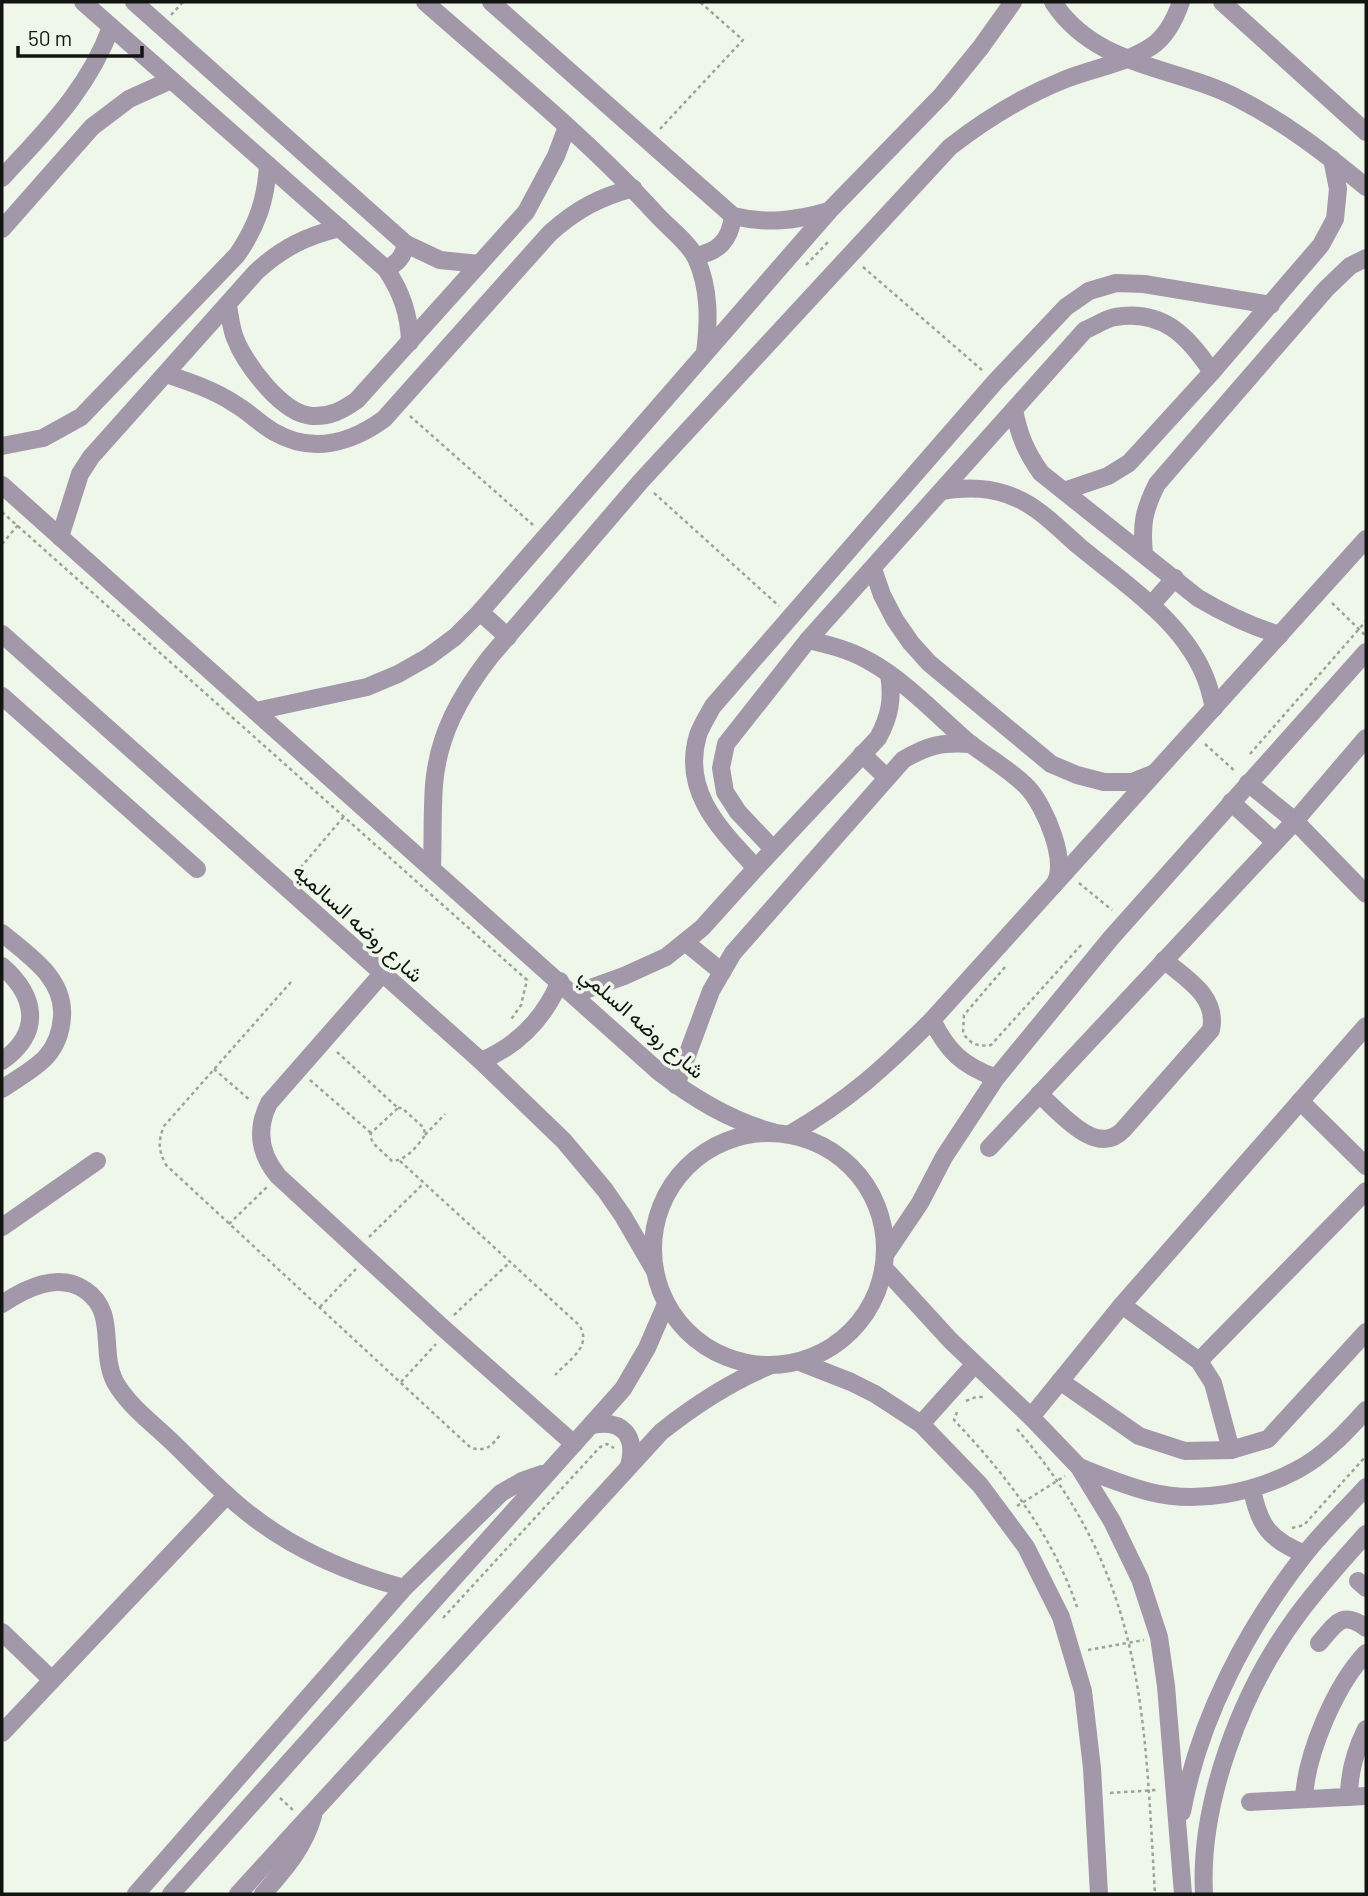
<svg xmlns="http://www.w3.org/2000/svg" width="1368" height="1896" viewBox="0 0 1368 1896" font-family="Barlow,Vazirmatn,sans-serif">
  <style>
    .lines { fill: none; stroke-linecap: round; stroke-linejoin: round }
    .path { stroke: #9ca399; stroke-width: 2.5; stroke-dasharray: 3.5 3.5; stroke-linecap: butt }
    .minor { stroke: #a397aa; stroke-width: 18 }
    .labels { text-anchor: middle; dominant-baseline: central; stroke-width: 7; stroke-linejoin: round; paint-order: stroke }
    .street-label { font-size: 21px; fill: #111410; stroke: #eef7ea }
  </style>
  <rect width="100%" height="100%" fill="#eef7ea"/>
  <g class="lines">
    <g class="path">
      <path d="M171,15l12,-13"/>
      <path d="M660,129l83,-89 -43,-38"/>
      <path d="M806,265l22,-23"/>
      <path d="M863,267l119,103"/>
      <path d="M410,416l123,109"/>
      <path d="M654,493l125,113"/>
      <path d="M2,512l525,468 -6,25 -11,16"/>
      <path d="M2,544l16,-19"/>
      <path d="M1332,603l33,32"/>
      <path d="M1205,744l31,28"/>
      <path d="M1250,754l116,-133"/>
      <path d="M296,873l50,-59"/>
      <path d="M1079,883l33,27"/>
      <path d="M1005,967l-41,48 -1,18c7,11 15,14 28,12l92,-102"/>
      <path d="M291,982l-127,144c-6,15 -6,24 2,39l305,283c16,4 20,-2 30,-14"/>
      <path d="M337,1052l61,56"/>
      <path d="M214,1069l37,32"/>
      <path d="M310,1080l61,53"/>
      <path d="M398,1108h4l22,20 1,7c-7,11 -20,26 -33,26l-19,-18 -3,-7 1,-3z"/>
      <path d="M425,1135l20,-21"/>
      <path d="M400,1161l179,164c14,21 -10,35 -24,50"/>
      <path d="M229,1224l38,-37"/>
      <path d="M369,1237l55,-54"/>
      <path d="M320,1307l36,-38"/>
      <path d="M454,1315l56,-53"/>
      <path d="M401,1382l35,-38"/>
      <path d="M966,1401l10,-4h10"/>
      <path d="M957,1412l-3,8c52,55 98,114 123,187"/>
      <path d="M1017,1429c128,149 127,281 138,465"/>
      <path d="M1017,1506l48,-30"/>
      <path d="M1292,1528l12,-3 62,-69"/>
      <path d="M443,1618l157,-171 7,-3 7,4"/>
      <path d="M1088,1650l56,-10"/>
      <path d="M1110,1793l46,-3"/>
      <path d="M280,1798l13,12"/>
    </g>
    <g class="minor">
      <path d="M83,2l303,267c16,24 23,45 24,73"/>
      <path d="M134,2l272,242 34,16 39,4"/>
      <path d="M425,2c78,69 161,135 232,213 12,13 32,28 39,43 14,31 13,63 9,95"/>
      <path d="M491,2l242,214c34,8 62,5 96,-5"/>
      <path d="M1053,2c43,66 123,64 186,97 47,24 87,55 127,88"/>
      <path d="M1222,2l144,130"/>
      <path d="M2,178c44,-48 86,-88 109,-151"/>
      <path d="M2,229l90,-102 37,-28 42,-19"/>
      <path d="M695,256c24,-4 35,-16 38,-40"/>
      <path d="M386,269c12,-6 17,-12 20,-25"/>
      <path d="M228,306c2,10 3,22 7,32 10,26 47,76 77,78 18,1 31,-6 45,-16l169,-188 30,-56 11,-29"/>
      <path d="M166,374c24,8 48,16 69,30 14,8 25,20 39,28 38,22 77,11 110,-13l166,-186c27,-24 48,-35 83,-45"/>
      <path d="M1014,410c5,25 12,42 27,63l157,125c27,16 52,28 82,37"/>
      <path d="M2,446l41,-8 38,-21 156,-162c20,-29 29,-55 31,-90"/>
      <path d="M2,485l656,586c35,27 72,50 115,61"/>
      <path d="M942,491c26,-4 50,-4 74,7 24,10 44,32 64,49 46,38 106,76 127,135 3,8 5,18 7,26"/>
      <path d="M1064,491l44,-15 21,-13 83,-91 109,-127 14,-26 3,-30 -6,-30"/>
      <path d="M60,537l20,-63 11,-17 165,-185c26,-24 50,-36 84,-44"/>
      <path d="M1144,553c-3,-29 0,-43 13,-69l169,-195 24,-23 16,-8"/>
      <path d="M873,569l9,26 13,25 16,23 18,20 122,101 26,11 27,7h28l20,-8"/>
      <path d="M1151,605l24,-27"/>
      <path d="M480,612l28,25"/>
      <path d="M2,634l479,427 83,80 41,49 18,26 32,55"/>
      <path d="M808,640c22,5 42,10 61,21 35,19 68,54 99,81 19,15 43,28 60,46 16,17 43,77 25,98"/>
      <path d="M2,696l195,173"/>
      <path d="M256,711l111,-24 31,-13 30,-17 27,-20 25,-25 349,-401 113,-116 39,-48 32,-45"/>
      <path d="M862,754l24,23"/>
      <path d="M1248,783l47,38 71,73"/>
      <path d="M1231,802l44,40"/>
      <path d="M773,849l-35,-37 -13,-20 -4,-24 5,-24 82,-104 277,-310c10,-4 20,-11 30,-13 48,-8 73,19 97,55"/>
      <path d="M432,868c1,-28 0,-56 2,-83 4,-50 26,-89 56,-128l151,-176 309,-334c36,-28 73,-51 116,-68 28,-11 61,-16 86,-33 15,-10 23,-27 29,-44"/>
      <path d="M756,868c-35,-38 -75,-76 -58,-133 3,-9 10,-20 15,-29l282,-324 71,-75 23,-16 27,-8 28,1 127,21"/>
      <path d="M2,933c27,23 63,45 60,84 -1,15 -6,29 -16,40 -12,13 -30,22 -44,32"/>
      <path d="M685,942l37,30"/>
      <path d="M2,966c34,30 41,66 0,95"/>
      <path d="M382,974l-113,129c-13,26 -10,50 9,73l164,151 132,117"/>
      <path d="M574,994l50,-18 42,-19 36,-29 54,-60 122,-130c12,-22 15,-39 11,-64"/>
      <path d="M932,1020c16,32 30,45 64,58"/>
      <path d="M481,1061c38,-16 63,-42 79,-80"/>
      <path d="M676,1085l35,-94 22,-38 170,-193c25,-15 39,-18 68,-16"/>
      <path d="M1039,1094c21,18 57,64 84,36l88,-100c7,-34 -25,-51 -47,-70"/>
      <path d="M1300,1101l66,65"/>
      <circle cx="769" cy="1249" r="116"/>
      <path d="M790,1134c58,-33 95,-67 142,-114l434,-481"/>
      <path d="M989,1148l306,-327 71,-83"/>
      <path d="M2,1227l95,-66"/>
      <path d="M885,1255l35,-52 24,-46 52,-79 115,-140 255,-286"/>
      <path d="M884,1268l67,73 80,76 48,50 33,54 28,58 19,58 7,49 17,208"/>
      <path d="M2,1304c24,-16 56,-32 83,-14 33,22 14,61 30,92 13,23 36,40 55,58 24,23 47,48 73,69 47,39 102,63 161,79"/>
      <path d="M1122,1305l77,56 14,22 18,67"/>
      <path d="M1199,1361l167,-170"/>
      <path d="M800,1362l51,20 24,12 46,30 59,61 46,62 35,70 22,74 9,77 7,126"/>
      <path d="M1060,1381l79,55 46,15 46,-1 37,-11 98,-107"/>
      <path d="M1031,1417l91,-112 244,-279"/>
      <path d="M921,1424l53,-59"/>
      <path d="M592,1425c31,-6 45,11 37,41"/>
      <path d="M1079,1467c23,9 47,19 71,25 48,12 104,1 147,-22 27,-14 49,-38 69,-60"/>
      <path d="M1252,1489c7,37 18,51 53,65"/>
      <path d="M1358,1581l8,7"/>
      <path d="M2,1632l50,48"/>
      <path d="M1319,1643c16,-18 23,-34 47,-15"/>
      <path d="M2,1733l225,-238"/>
      <path d="M1349,1797c0,-25 6,-46 17,-68"/>
      <path d="M1304,1799c2,-45 31,-113 62,-146"/>
      <path d="M1250,1802l116,-6"/>
      <path d="M1182,1812c17,-93 65,-184 123,-258 19,-24 41,-45 61,-67"/>
      <path d="M136,1894l268,-306 97,-95 21,-12 20,-7"/>
      <path d="M171,1894l452,-505 24,-41 19,-44"/>
      <path d="M238,1894l423,-462c34,-27 67,-49 108,-66"/>
      <path d="M263,1894c21,-24 41,-46 50,-78"/>
      <path d="M1204,1894c-5,-91 37,-201 90,-274 22,-31 47,-58 72,-86"/>
    </g>
  </g>
  <g class="labels">
    <g class="street-label">
      <text transform="translate(359 922) rotate(42)">شارع روضه السالميه</text>
      <text transform="translate(643 1022) rotate(41)">شارع روضه السلمي</text>
    </g>
  </g>
  <rect width="1368" height="1896" fill="none" stroke="#111410" stroke-width="7"/>
  <path d="M18 46v10h124v-10" fill="none" stroke="#111410" stroke-width="3.5"/>
  <text x="28" y="46" font-size="21" fill="#111410" stroke="#eef7ea" stroke-width="5" paint-order="stroke">50 m</text>
</svg>
